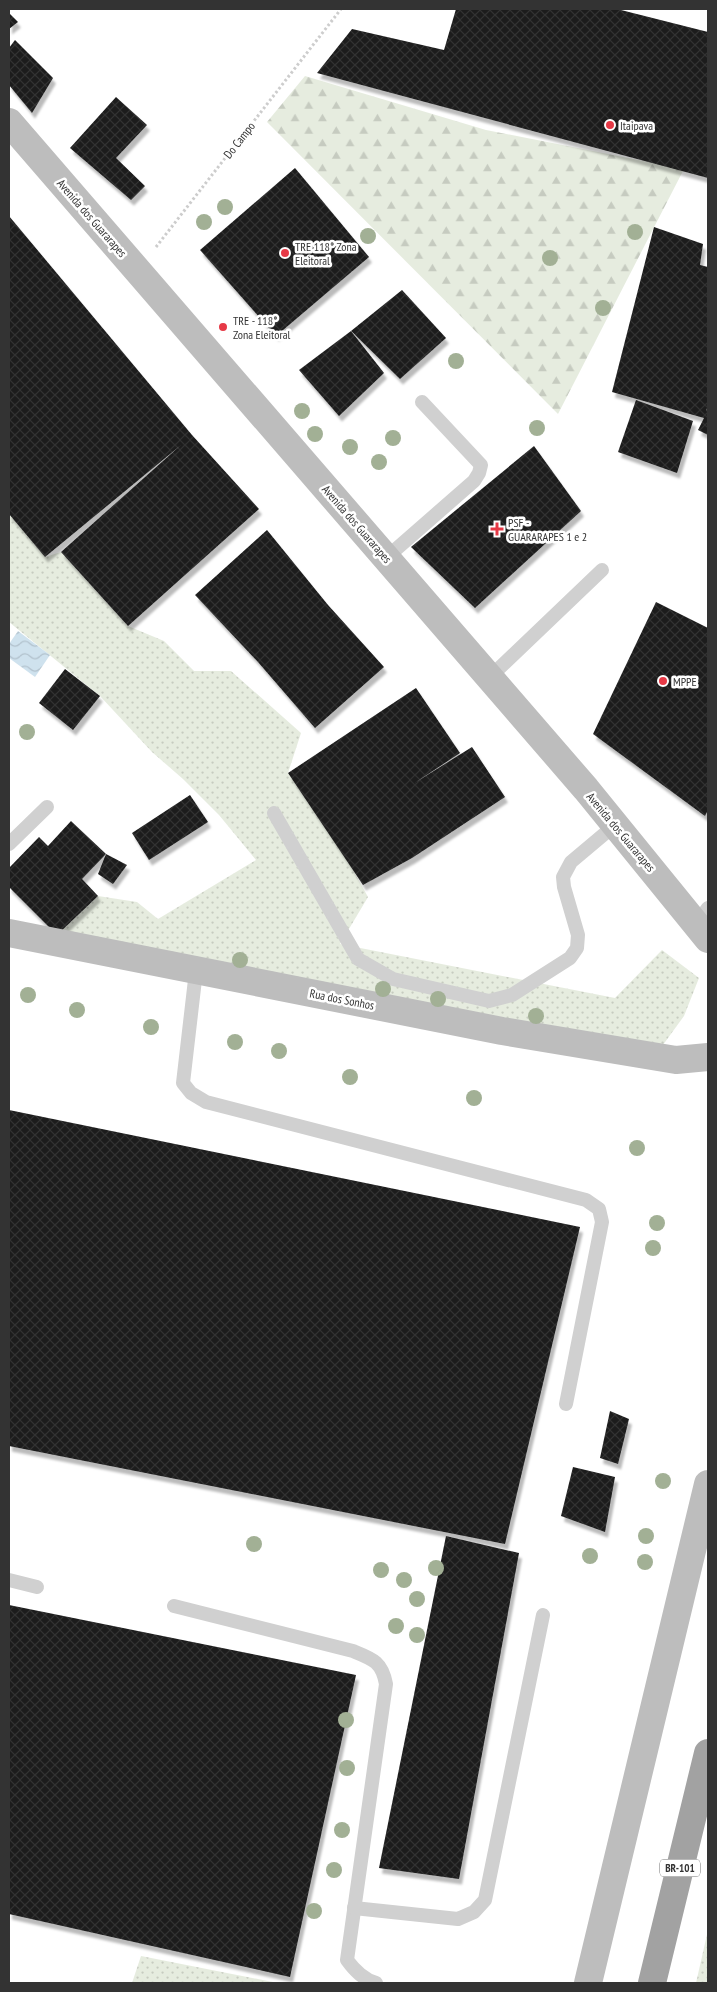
<svg xmlns="http://www.w3.org/2000/svg" width="717" height="1992" viewBox="0 0 717 1992" font-family="'PT Sans Narrow',sans-serif">
  <style>
    .green { fill: url(#green-dots) }
    .forest { fill: url(#forest-firs) }
    .water { fill: url(#water-waves) }
    .building { fill: url(#building-cross-hatch); filter: url(#shadow) }
    .lines { fill: none; stroke-linecap: round; stroke-linejoin: round }
    .path { stroke: #cdcdcd; stroke-width: 3; stroke-dasharray: 2.5 2.5; stroke-linecap: butt }
    .service { stroke: #d0d0d0; stroke-width: 14 }
    .secondary { stroke: #bdbdbd; stroke-width: 28 }
    .trunk { stroke: #a2a2a2; stroke-width: 28 }
    .tree { fill: #a2b095 }
    .poi-dot { fill: #e63946; stroke: #fff; stroke-width: 2 }
    .labels { text-anchor: middle; dominant-baseline: central; stroke-width: 5; stroke-linejoin: round; paint-order: stroke }
    .shield { fill: #fff; stroke: #707070; stroke-width: 1 }
    .shield-label { font-size: 11px; font-weight: bold; fill: #333 }
    .poi-label { font-size: 12px; fill: #333; stroke: #fff; text-anchor: start }
    .street-label { font-size: 12px; fill: #333; stroke: #fff }
  </style>
  <defs>
    <pattern id="green-dots" width="8" height="8" patternUnits="userSpaceOnUse" patternTransform="scale(1.25)"><rect width="8" height="8" fill="#e6ecdf"/><path d="M2 2h.1M6 6h.1" fill="none" stroke="#c6cbc0" stroke-width="1.8" stroke-linecap="round"/></pattern>
    <pattern id="forest-firs" width="22" height="20" patternUnits="userSpaceOnUse" patternTransform="scale(1.25)"><rect width="22" height="20" fill="#e6ecdf"/><path d="M5 1l3.5 6h-7zM16 11l3.5 6h-7z" fill="#c6cbc0"/></pattern>
    <pattern id="water-waves" width="16" height="10" patternUnits="userSpaceOnUse" patternTransform="scale(1.25)"><rect width="16" height="10" fill="#cfe2ee"/><path d="M0 5q4-4 8 0t8 0" fill="none" stroke="#b2c2cd"/></pattern>
    <pattern id="building-cross-hatch" width="8" height="8" patternUnits="userSpaceOnUse" patternTransform="scale(1.25)"><rect width="8" height="8" fill="#1a1a1a"/><path d="M0 0l8 8M0 8l8-8" fill="none" stroke="#333"/></pattern>
    <filter id="shadow"><feDropShadow dx="3" dy="5.5" stdDeviation="1" flood-color="#0004"/></filter>
  </defs>
  <rect width="100%" height="100%" fill="#fff"/>
  <g class="green">
    <path d="M9,514l36,43 16,-5 67,74 36,15 30,30h37l70,62 -13,40 61,90 19,34 -28,47 275,54 47,-48 37,28 -15,38 -24,33 -603,-114 41,-39 39,6 21,17 98,-59 -37,-45 -36,-36 -31,-27 -52,-56 -91,-74z"/>
    <path d="M708,1930v53h-12z"/>
    <path d="M141,1956l137,27h-146z"/>
  </g>
  <path class="forest" d="M305,76l181,54 198,39 -126,245 -291,-292z"/>
  <path class="water" d="M18,631l32,24 -15,22 -26,-19v-14z"/>
  <g class="building">
    <path d="M456,9h161l91,23v146l-391,-105 35,-44 92,21z"/>
    <path d="M9,13l9,9 -9,7z"/>
    <path d="M15,40l38,38 -21,35 -23,-28v-37z"/>
    <path d="M116,97l31,28 -31,33 29,28 -14,14 -61,-52z"/>
    <path d="M295,168l74,89 -93,79 -76,-86z"/>
    <path d="M9,216l183,219 67,74 -131,117 -67,-74 120,-107 -136,112 -36,-43z"/>
    <path d="M654,227l49,17 -3,21 8,2v137l-2,8 2,-5v28l-10,-5 6,-12 -92,-26z"/>
    <path d="M402,290l44,48 -46,41 -49,-48z"/>
    <path d="M351,331l33,42 -45,43 -40,-46z"/>
    <path d="M636,400l57,21 -16,52 -59,-21z"/>
    <path d="M534,446l47,65 -106,97 -64,-61z"/>
    <path d="M267,530l61,75 56,62 -69,61 -57,-66 -63,-67z"/>
    <path d="M656,602l52,26v182l-3,6 -112,-82z"/>
    <path d="M65,669l35,27 -27,34 -34,-27z"/>
    <path d="M416,688l44,65 -47,31 59,-37 33,50 -93,61 -49,27 -75,-112z"/>
    <path d="M190,795l18,27 -59,38 -17,-27z"/>
    <path d="M71,821l35,33 -24,25 16,17 -41,39 -48,-48v-19l30,-31 9,9z"/>
    <path d="M106,854l21,11 -14,19 -15,-10z"/>
    <path d="M9,1110l571,117 -75,317 -496,-98z"/>
    <path d="M610,1411l19,8 -11,45 -18,-6z"/>
    <path d="M573,1467l42,10 -10,55 -44,-16z"/>
    <path d="M446,1536l73,17 -60,326 -80,-11z"/>
    <path d="M9,1605l347,70 -66,302 -281,-63z"/>
  </g>
  <g class="lines">
    <path class="path" d="M156,247l185,-238"/>
    <g class="service">
      <path d="M386,558l88,-77 5,-8 2,-8 -59,-63"/>
      <path d="M489,678l113,-108"/>
      <path d="M274,813l84,146 35,20 96,22 23,-6 58,-37 7,-10 1,-13 -14,-48 -1,-10 8,-15 44,-37"/>
      <path d="M9,844l38,-37"/>
      <path d="M697,923l11,-15"/>
      <path d="M196,971l-13,112 8,10 15,9 380,98 13,9 3,13 -36,182"/>
      <path d="M9,1580l28,7"/>
      <path d="M174,1606l179,45c20,8 29,11 33,33l-39,276c8,11 16,19 29,23"/>
      <path d="M354,1908l104,11 16,-7 11,-12 58,-285"/>
    </g>
    <g class="secondary">
      <path d="M9,122l577,667 122,150"/>
      <path d="M9,933l493,98 174,29 32,-3"/>
      <path d="M588,1983l120,-499"/>
    </g>
    <path class="trunk" d="M652,1983l56,-230"/>
  </g>
  <g class="tree">
    <circle cx="225" cy="207" r="8"/>
    <circle cx="204" cy="222" r="8"/>
    <circle cx="635" cy="232" r="8"/>
    <circle cx="368" cy="236" r="8"/>
    <circle cx="550" cy="258" r="8"/>
    <circle cx="603" cy="308" r="8"/>
    <circle cx="456" cy="361" r="8"/>
    <circle cx="302" cy="411" r="8"/>
    <circle cx="537" cy="428" r="8"/>
    <circle cx="315" cy="434" r="8"/>
    <circle cx="393" cy="438" r="8"/>
    <circle cx="350" cy="447" r="8"/>
    <circle cx="379" cy="462" r="8"/>
    <circle cx="27" cy="732" r="8"/>
    <circle cx="240" cy="960" r="8"/>
    <circle cx="383" cy="989" r="8"/>
    <circle cx="28" cy="995" r="8"/>
    <circle cx="438" cy="999" r="8"/>
    <circle cx="77" cy="1010" r="8"/>
    <circle cx="536" cy="1016" r="8"/>
    <circle cx="151" cy="1027" r="8"/>
    <circle cx="235" cy="1042" r="8"/>
    <circle cx="279" cy="1051" r="8"/>
    <circle cx="350" cy="1077" r="8"/>
    <circle cx="474" cy="1098" r="8"/>
    <circle cx="637" cy="1148" r="8"/>
    <circle cx="657" cy="1223" r="8"/>
    <circle cx="653" cy="1248" r="8"/>
    <circle cx="663" cy="1481" r="8"/>
    <circle cx="646" cy="1536" r="8"/>
    <circle cx="254" cy="1544" r="8"/>
    <circle cx="590" cy="1556" r="8"/>
    <circle cx="645" cy="1562" r="8"/>
    <circle cx="436" cy="1568" r="8"/>
    <circle cx="381" cy="1570" r="8"/>
    <circle cx="404" cy="1580" r="8"/>
    <circle cx="417" cy="1599" r="8"/>
    <circle cx="396" cy="1626" r="8"/>
    <circle cx="417" cy="1635" r="8"/>
    <circle cx="346" cy="1720" r="8"/>
    <circle cx="347" cy="1768" r="8"/>
    <circle cx="342" cy="1830" r="8"/>
    <circle cx="334" cy="1870" r="8"/>
    <circle cx="314" cy="1911" r="8"/>
  </g>
  <g class="poi-dot">
    <circle cx="610" cy="125" r="5"/>
    <circle cx="285" cy="253" r="5"/>
    <circle cx="223" cy="327" r="5"/>
    <path d="M494.5 521.5h5v5h5v5h-5v5h-5v-5h-5v-5h5z"/>
    <circle cx="663" cy="681" r="5"/>
  </g>
  <g class="labels">
    <rect class="shield" x="660" y="1859.5" width="40" height="17" rx="4"/>
    <g class="shield-label">
      <text x="680" y="1868">BR-101</text>
    </g>
    <g class="poi-label">
      <text x="620" y="125">Itaipava</text>
      <text x="295" y="246">TRE 118° Zona<tspan x="295" dy="14">Eleitoral</tspan></text>
      <text x="233" y="320">TRE - 118°<tspan x="233" dy="14">Zona Eleitoral</tspan></text>
      <text x="508" y="522">PSF -<tspan x="508" dy="14">GUARARAPES 1 e 2</tspan></text>
      <text x="673" y="681">MPPE</text>
    </g>
    <g class="street-label">
      <text transform="translate(239 140) rotate(-52)">Do Campo</text>
      <text transform="translate(92 218) rotate(49)">Avenida dos Guararapes</text>
      <text transform="translate(357 524) rotate(49)">Avenida dos Guararapes</text>
      <text transform="translate(621 832) rotate(50)">Avenida dos Guararapes</text>
      <text transform="translate(342 999) rotate(11)">Rua dos Sonhos</text>
    </g>
  </g>
  <rect width="717" height="1992" fill="none" stroke="#333333" stroke-width="20"/>
</svg>
